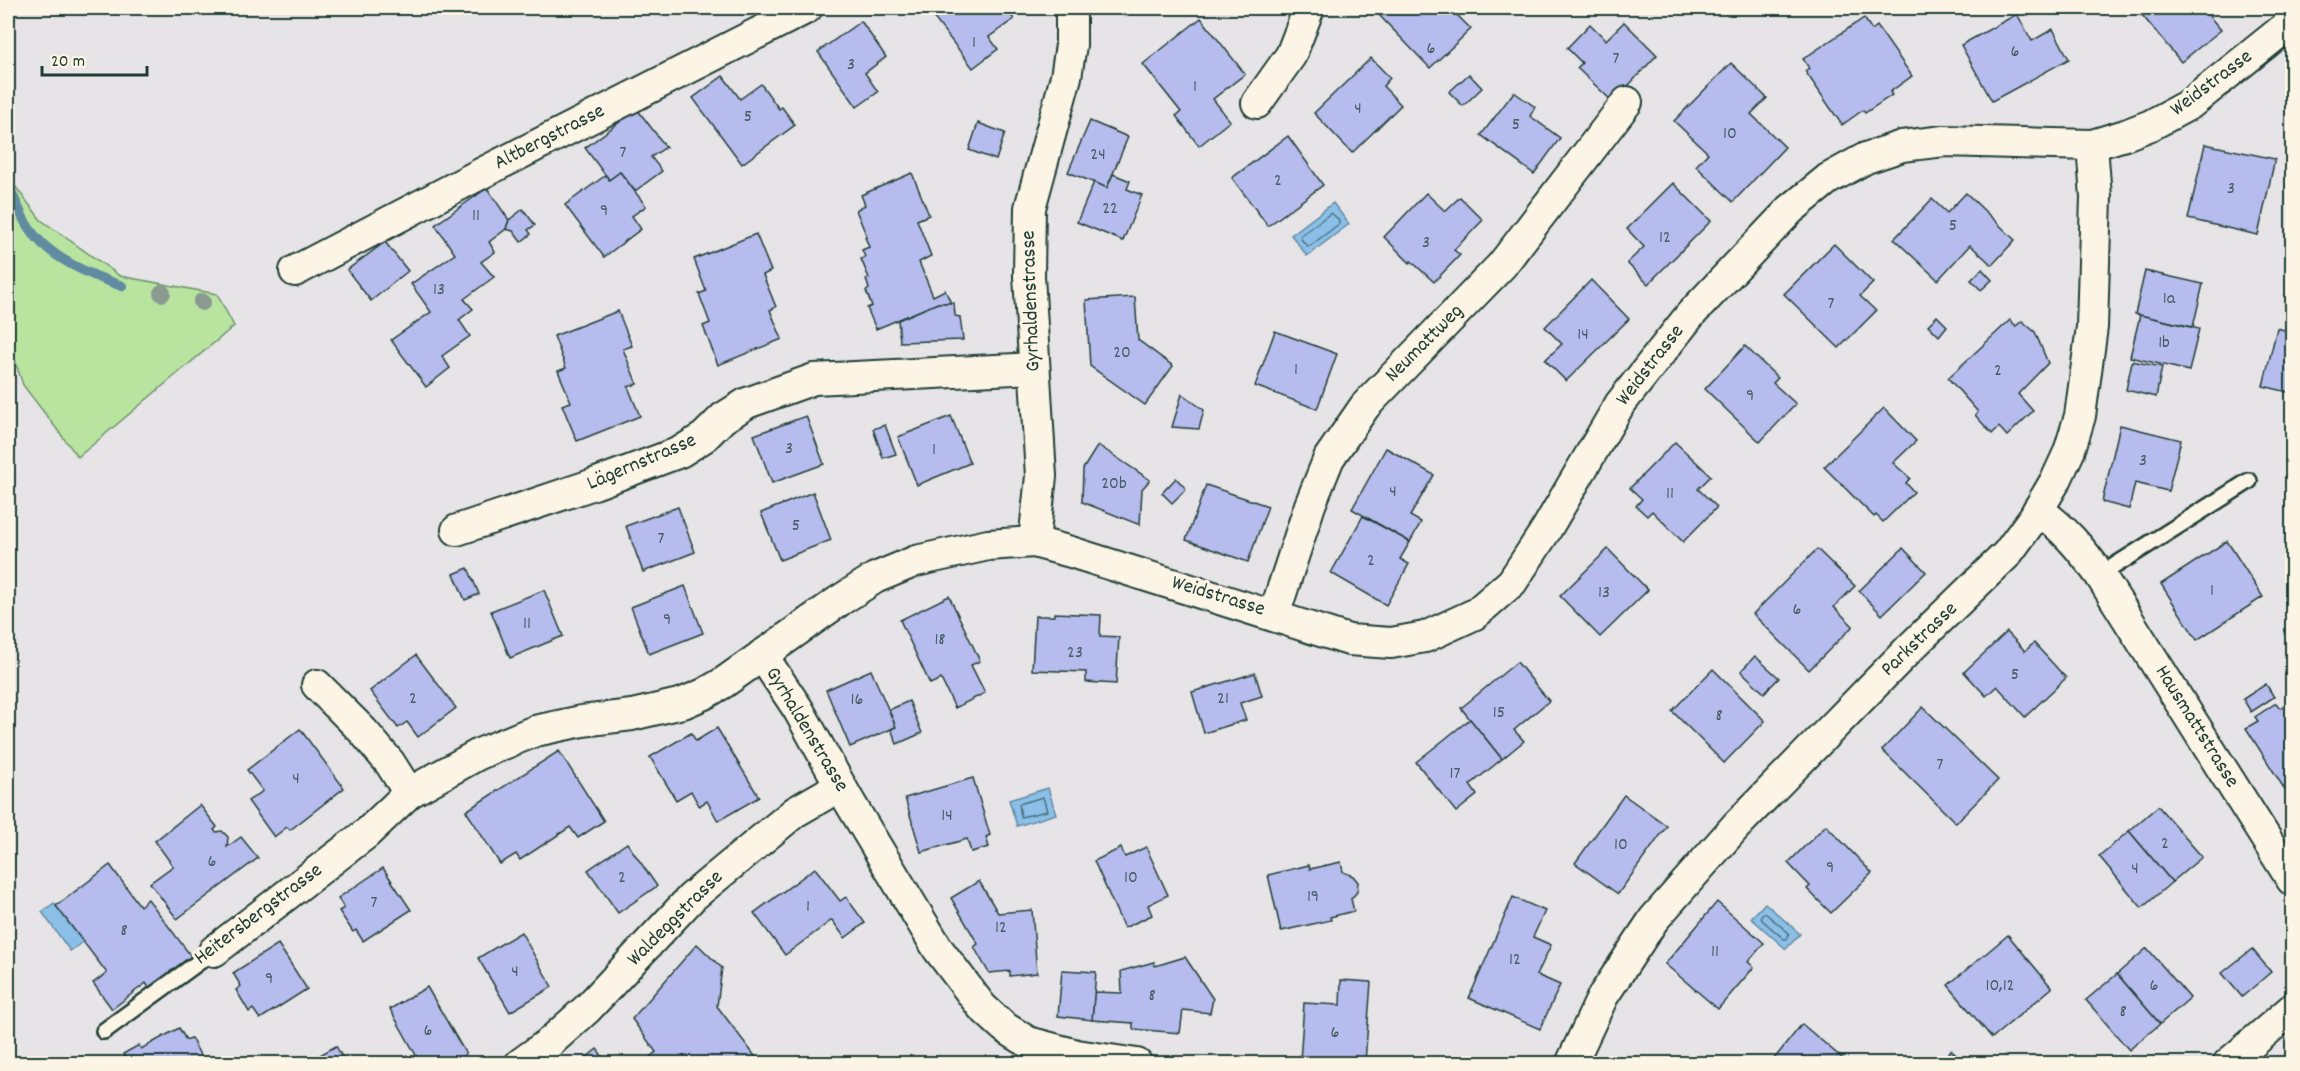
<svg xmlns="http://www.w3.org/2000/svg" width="2300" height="1071" viewBox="0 0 2300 1071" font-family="Dekko,sans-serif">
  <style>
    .green { fill: #b9e4a0; stroke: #6c906a; stroke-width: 1.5 }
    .water { fill: #8bbfe8; stroke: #608ba0; stroke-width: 1.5 }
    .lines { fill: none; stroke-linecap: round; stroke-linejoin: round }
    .shore { stroke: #4a717c; stroke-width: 1.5 }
    .stream { stroke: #608ba0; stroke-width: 10 }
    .building { fill: #b6bcee; stroke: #1f3d34; stroke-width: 1.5 }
    .service-casing { stroke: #1f3d34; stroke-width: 20 }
    .minor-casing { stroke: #1f3d34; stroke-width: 34 }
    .service { stroke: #fcf5e5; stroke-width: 15 }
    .minor { stroke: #fcf5e5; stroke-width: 30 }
    .tree { fill: #8a9a91 }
    .labels { text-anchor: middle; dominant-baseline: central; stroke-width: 6; stroke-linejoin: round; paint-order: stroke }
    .number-label { font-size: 18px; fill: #455d62 }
    .street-label { font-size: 21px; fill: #1f3d34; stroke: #fcf5e5 }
  </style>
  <rect width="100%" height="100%" fill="#e7e4e8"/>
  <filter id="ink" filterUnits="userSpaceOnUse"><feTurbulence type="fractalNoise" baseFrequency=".0167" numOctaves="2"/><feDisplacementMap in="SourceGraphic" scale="12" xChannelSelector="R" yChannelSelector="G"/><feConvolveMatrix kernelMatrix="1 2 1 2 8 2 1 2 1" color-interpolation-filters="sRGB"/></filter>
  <g filter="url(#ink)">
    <path class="green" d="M8,177l33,43 79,56 97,18 17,32 -156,131 -55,-72 -15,-45z"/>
    <g class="water">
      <path d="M1333,203l16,21 -42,32 -16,-21z"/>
      <path d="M1048,788l8,26 -39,12 -8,-26z"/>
      <path d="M54,903l29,39 -13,9 -28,-39z"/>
      <path d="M1765,903l35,31 -14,15 -35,-31z"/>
    </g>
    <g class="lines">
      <g class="shore">
        <path d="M1331,213l8,7v4l-29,22h-3l-6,-7v-4z"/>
        <path d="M1043,797l4,14 -26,6 -2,-13z"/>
        <path d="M1765,913l24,20 -2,6h-3l-22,-19 -1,-4z"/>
      </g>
      <path class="stream" d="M8,187c9,13 12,29 21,41 20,30 61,47 93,58"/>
    </g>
    <g class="building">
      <path d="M945,8h60l9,11 -25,18 9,12 -25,19 -40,-51z"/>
      <path d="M1389,8h61l21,21 -41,39 -50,-52z"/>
      <path d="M2151,8h44l5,6 4,-4 17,20 -40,32 -39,-47z"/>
      <path d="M2017,14l15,27 21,-12 16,30 -77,42 -31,-56z"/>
      <path d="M1201,18l44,56 -32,25 17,22 -31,25 -23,-30 5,-4 -38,-48z"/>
      <path d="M1864,18l8,12 5,-4 35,50 -22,16 2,3 -27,18 -2,-3 -21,15 -37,-54 4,-3 -6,-9z"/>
      <path d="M861,21l25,36 -21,16 13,19 -21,15 -39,-55z"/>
      <path d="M1624,22l33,33 -44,47 -36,-34 5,-5 -15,-15 23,-24 16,16z"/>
      <path d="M1371,58l19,20 -7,8 18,19 -49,48 -38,-40z"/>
      <path d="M1731,63l36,35 -16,16 34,33 -52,55 -37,-36 12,-13 -34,-32z"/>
      <path d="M1469,74l13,14 -19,18 -14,-14z"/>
      <path d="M723,76l17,23 21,-15 18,25 3,-2 13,18 -53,39 -49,-66z"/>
      <path d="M1514,92l21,15 -5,9 30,22 -26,36 -53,-39z"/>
      <path d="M637,109l29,38 -15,10 11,14 -27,20 -15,-19 -11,8 -24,-32z"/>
      <path d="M1090,121l38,16 -21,51 -39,-16z"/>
      <path d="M978,123l27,10 -9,27 -27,-10z"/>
      <path d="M1288,136l35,49 -55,41 -36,-48z"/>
      <path d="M2205,144l70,15 -17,76 -70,-16z"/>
      <path d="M620,172l26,34 -14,10 9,13 -37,28 -39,-52 41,-30 3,5z"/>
      <path d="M912,173l17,42 -12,5 14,36 -12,6 14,34 12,-6 6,13h-13l-62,26 -9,-21 5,-2 -6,-15 3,-2 -3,-10 3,-1 -8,-19 4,-2 -3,-7 7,-3 -4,-10h2l-11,-27 9,-5 -4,-10z"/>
      <path d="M1113,174l17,7 -3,8 15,6 -19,46 -46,-19 17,-40 13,6z"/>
      <path d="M1673,183l38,38 -63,63 -21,-21 17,-16 -17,-18z"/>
      <path d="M487,188l22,32 -3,9 -17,13 6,10 -14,10 13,15 -30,22 9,10 -14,11 11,16 -28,20 8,12 -24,19 -35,-47 40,-28 -20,-28 44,-30 -20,-29z"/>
      <path d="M1426,193l19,18 15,-14 23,23 -29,30 6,5 -26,27 -23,-21 -1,2 -26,-26z"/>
      <path d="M1966,193l49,47 -23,25 -22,-20 -32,35 -44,-41 38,-40 15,14z"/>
      <path d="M523,209l12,16 -7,5 3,4 -10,8 -8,-11 -7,-2 3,-9z"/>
      <path d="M756,234l15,37 -8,4 13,32 -6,3 12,29 -64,26 -15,-39 7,-3 -11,-29 7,-3 -12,-32z"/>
      <path d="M385,242l23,29 -37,30 -24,-31z"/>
      <path d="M1834,244l39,39 -13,13 16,15 -37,37 -55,-54z"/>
      <path d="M1982,269l10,11 -11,10 -10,-10z"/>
      <path d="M2145,271l58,13 -10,43 -58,-13z"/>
      <path d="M1591,280l38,39 -63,62 -21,-21 17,-16 -17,-17z"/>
      <path d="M1135,297l3,43 35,26 -28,39 -55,-39 -4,-66z"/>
      <path d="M938,303h16l1,13 5,1 3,23 -63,2 -2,-22z"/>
      <path d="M618,311l14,35 -9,3 14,35 -9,3 12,29 -63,25 -15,-36 9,-3 -13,-31 8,-3 -12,-32z"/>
      <path d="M2140,315l59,14 -10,42 -59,-14z"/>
      <path d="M1937,316l10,10 -8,10 -11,-11z"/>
      <path d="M2010,320l6,6 6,-5 13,11 13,31 -30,31 15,17 -26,25 -8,-9 -7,7 -17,-19 3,-3 -30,-34z"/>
      <path d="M2277,328l15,4v61l-29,-7z"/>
      <path d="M1275,331l62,23 -20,55 -62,-23z"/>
      <path d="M1745,346l33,32 -5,5 23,21 -36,38 -55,-53z"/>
      <path d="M2132,361l30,6 -6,30 -30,-7z"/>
      <path d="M1182,394l22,16 -5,19 -27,-2z"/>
      <path d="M1884,408l32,33 -23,22 17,15 -4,5 8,9 -31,30 -7,-7 -2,2 -50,-50z"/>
      <path d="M806,416l18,48 -52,19 -18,-48z"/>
      <path d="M951,416l19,47 -53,22 -19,-48z"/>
      <path d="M885,425l11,29 -13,4 -10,-29z"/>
      <path d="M2120,425l61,15 -13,51 -33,-8 -6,26 -27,-7z"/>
      <path d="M1675,442l36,34 -13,13 19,18 -34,35 -31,-31 -5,5 -11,-10 6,-7 -12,-11z"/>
      <path d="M1098,445l52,35 -8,9 -2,36 -58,-23 1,-33z"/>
      <path d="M1386,448l48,27 -24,41 11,6 -11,20 -58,-33z"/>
      <path d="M1176,478l10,11 -14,14 -10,-10z"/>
      <path d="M1206,485l62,21 -20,56 -62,-22z"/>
      <path d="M813,492l18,48 -51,20 -19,-47z"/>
      <path d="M678,507l17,45 -52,20 -17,-46z"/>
      <path d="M1363,516l47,26 -10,17 9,5 -23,41 -55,-32z"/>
      <path d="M2227,541l36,56 -66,43 -36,-56z"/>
      <path d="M1903,548l23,24 -44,43 -23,-24z"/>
      <path d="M1608,549l40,41 -48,47 -40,-41z"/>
      <path d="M1817,549l38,37 -21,21 19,19 -44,44 -56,-56z"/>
      <path d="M468,568l11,26 -14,6 -11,-26z"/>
      <path d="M685,586l18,47 -54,21 -18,-47z"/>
      <path d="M544,590l19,46 -53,22 -19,-47z"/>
      <path d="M949,596l31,65 -9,4 14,28 -30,15 -14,-29 -11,5 -30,-64z"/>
      <path d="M1054,613l47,2 -1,21 19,1 -3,47 -30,-2v-10l-54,-2 3,-54h19z"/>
      <path d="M2007,632l18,19 9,-8 32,35 -41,39 -28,-31 -11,10 -22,-24z"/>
      <path d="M416,655l40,53 -38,29 -11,-15 -9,6 -28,-37z"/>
      <path d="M1755,656l24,22 -15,15 -23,-22z"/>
      <path d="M1517,662l32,39 -35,29 10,11 -22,18 -41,-51z"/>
      <path d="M1713,669l52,52 -41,42 -52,-52z"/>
      <path d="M871,670l25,57 -46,20 -24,-57z"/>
      <path d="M1255,673l7,23 -22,7 6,17 -42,13 -12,-41z"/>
      <path d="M2266,684l8,13 -23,15 -8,-13z"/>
      <path d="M2291,700l1,2v99l-46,-73 12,-7 -3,-4 21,-14 4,5z"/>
      <path d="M909,701l13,32 -25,11 -6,-15 5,-2 -7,-17z"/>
      <path d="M1923,707l75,73 -42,43 -74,-73z"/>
      <path d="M1470,719l32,40 -32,26 7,10 -21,17 -40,-50z"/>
      <path d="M717,728l42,69 -41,24 -11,-20 -8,5 -8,-15 -15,9 -26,-43 41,-24 5,8z"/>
      <path d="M300,729l44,59 -54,42 -3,-3 -13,10 -26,-36 15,-10 -16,-21z"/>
      <path d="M559,751l45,70 -26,17 -8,-11 -50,33 -4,-6 -16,10 -34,-53z"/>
      <path d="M973,778l17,57 -4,2 3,10 -18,5 -4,-13 -46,13 -16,-54z"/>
      <path d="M1624,795l43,31 -49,68 -43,-31z"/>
      <path d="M200,805l17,22 -3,3 2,2 6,-1 6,6 -1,10 14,-10 17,21 -81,61 -27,-36 23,-17 -18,-25z"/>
      <path d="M2158,806l44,51 -30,25 -43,-51z"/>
      <path d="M1826,825l46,48 -41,40 -24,-24 3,-3 -22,-23z"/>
      <path d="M2129,831l43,51 -30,26 -43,-52z"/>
      <path d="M627,843l30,43 -39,27 -30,-43z"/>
      <path d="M1146,847l22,48 -20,10 4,10 -28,13 -30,-67 27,-13 4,9z"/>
      <path d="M1341,862l2,10 10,4 5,6 -1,10 -6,7 3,12 -24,6 1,3 -50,11 -13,-56 41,-10 1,4z"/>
      <path d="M110,865l30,41 8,-7 43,57 -42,32 -3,-5 -34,26 -19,-26 14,-10 -51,-67z"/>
      <path d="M383,868l28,42 -48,31 -7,-11 -3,2 -14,-21 5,-3 -6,-10z"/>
      <path d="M815,868l25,33 6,-4 19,26 -20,15 -13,-18 -47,35 -31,-42z"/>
      <path d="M979,881l19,32 34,-3 5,63 -27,3v-5l-21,2 -15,-26 4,-3 -27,-46z"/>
      <path d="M1513,897l32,14 -12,26 18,8 -14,30 23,10 -20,44 -71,-31z"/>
      <path d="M1717,902l47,41 -16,19 6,5 -36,42 -53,-45z"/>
      <path d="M521,932l31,55 -42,25 -32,-54z"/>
      <path d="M2008,935l44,53 -60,50 -44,-53z"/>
      <path d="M278,944l29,45 -47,30 -7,-10 -4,3 -13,-22 5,-4 -8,-13z"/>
      <path d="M697,944l25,24 -5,38 44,58h-106l-5,-7 6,-5 -24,-33z"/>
      <path d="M2147,948l43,50 -30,26 -43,-50z"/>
      <path d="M2252,949l19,23 -29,25 -20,-24z"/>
      <path d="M1185,957l28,42 -3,14 -27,-3 -3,23 -47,-4v-6l-41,-3 2,-28 28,1 -1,-22 33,-9 1,4z"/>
      <path d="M1062,970l34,2 -4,48 -34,-4z"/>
      <path d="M2117,974l43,50 -31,26 -43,-50z"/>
      <path d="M1341,980l30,2 -6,80h-65l4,-59 36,2z"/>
      <path d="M427,987l39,67 -17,10h-28l-31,-55z"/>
      <path d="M1802,1024l47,40h-79z"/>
      <path d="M179,1028l7,12 5,-2 14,26h-76l-6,-10 16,-9 2,4z"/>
      <path d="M336,1046l10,18h-42z"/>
      <path d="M597,1049l11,15h-30z"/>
      <path d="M1951,1050l14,14h-24z"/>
    </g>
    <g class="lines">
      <defs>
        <g id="service">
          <path d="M2100,575l149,-94"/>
          <path d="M104,1031l110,-80"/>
        </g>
        <g id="minor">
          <path d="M1257,103l34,-48 18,-47"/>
          <path d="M295,271l191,-100 321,-163"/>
          <path d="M2038,510c26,18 44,40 62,65l192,305"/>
          <path d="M457,530l137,-46 86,-32 24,-15 19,-19 24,-15 67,-24 219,-11"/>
          <path d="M1034,542l7,-66 -12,-200 1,-68 36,-131 5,-32v-32l-2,-5"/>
          <path d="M1274,615l36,-110 19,-47 36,-52 137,-141 125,-163"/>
          <path d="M762,655l36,54 51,92 89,148 44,58 22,20 24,15 49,13 60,9"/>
          <path d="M317,685l46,46 27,32 19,30"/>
          <path d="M214,951l153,-118 42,-40 70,-39 56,-23 47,-10 50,-6 51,-12 21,-9 19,-11 116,-82 36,-23 41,-17 72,-16 46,-3 37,10 278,88 42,3 34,-6 50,-23 37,-32 34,-52 74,-126 71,-90 99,-104 38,-31 38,-21 36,-12 42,-5 148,4 33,-10 26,-10 39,-21 102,-82"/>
          <path d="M520,1064l29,-21 38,-34 105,-112 103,-85 45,-26"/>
          <path d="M1571,1064l32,-68 51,-77 82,-93 175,-179 96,-93 27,-37 23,-39 12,-26 11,-36 12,-89 4,-130 -4,-52"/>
          <path d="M2228,1064l64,-55"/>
        </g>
      </defs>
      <use href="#service" class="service-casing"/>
      <use href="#minor" class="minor-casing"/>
      <use href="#service" class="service"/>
      <use href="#minor" class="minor"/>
    </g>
    <g class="tree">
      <circle cx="162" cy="293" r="9"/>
      <circle cx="202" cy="302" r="9"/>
    </g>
  </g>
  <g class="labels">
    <g class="number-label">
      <text x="974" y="43">1</text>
      <text x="1431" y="49">6</text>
      <text x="2015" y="52">6</text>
      <text x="1616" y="59">7</text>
      <text x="851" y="65">3</text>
      <text x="1195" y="87">1</text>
      <text x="1358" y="109">4</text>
      <text x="748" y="117">5</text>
      <text x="1516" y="125">5</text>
      <text x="1730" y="134">10</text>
      <text x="623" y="153">7</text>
      <text x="1098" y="155">24</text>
      <text x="1278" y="181">2</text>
      <text x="2231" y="189">3</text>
      <text x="1110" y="209">22</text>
      <text x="604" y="211">9</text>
      <text x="476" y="216">11</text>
      <text x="1953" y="226">5</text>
      <text x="1665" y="238">12</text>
      <text x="1426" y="243">3</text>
      <text x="439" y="290">13</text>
      <text x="2169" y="299">1a</text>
      <text x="1831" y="304">7</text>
      <text x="1583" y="335">14</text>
      <text x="2164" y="343">1b</text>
      <text x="1122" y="353">20</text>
      <text x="1296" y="370">1</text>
      <text x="1998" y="371">2</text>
      <text x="1750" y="396">9</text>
      <text x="789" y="449">3</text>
      <text x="934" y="450">1</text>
      <text x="2143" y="461">3</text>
      <text x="1114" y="484">20b</text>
      <text x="1393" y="492">4</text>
      <text x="1670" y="494">11</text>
      <text x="796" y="526">5</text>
      <text x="661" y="539">7</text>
      <text x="1371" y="561">2</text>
      <text x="2212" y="591">1</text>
      <text x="1604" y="593">13</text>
      <text x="1797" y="610">6</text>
      <text x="667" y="620">9</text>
      <text x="527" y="624">11</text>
      <text x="940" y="640">18</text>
      <text x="1075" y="653">23</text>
      <text x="2015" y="675">5</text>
      <text x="413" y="699">2</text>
      <text x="1223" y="699">21</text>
      <text x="857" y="700">16</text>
      <text x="1499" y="713">15</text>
      <text x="1719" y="716">8</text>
      <text x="1940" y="765">7</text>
      <text x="1455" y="774">17</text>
      <text x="296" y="779">4</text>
      <text x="947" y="816">14</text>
      <text x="2165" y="844">2</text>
      <text x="1621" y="845">10</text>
      <text x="212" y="862">6</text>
      <text x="1830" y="868">9</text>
      <text x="2135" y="869">4</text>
      <text x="622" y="878">2</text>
      <text x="1131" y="878">10</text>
      <text x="1313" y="897">19</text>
      <text x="374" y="903">7</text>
      <text x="808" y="907">1</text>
      <text x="1001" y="928">12</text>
      <text x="124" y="931">8</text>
      <text x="1715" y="952">11</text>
      <text x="1515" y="960">12</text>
      <text x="515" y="972">4</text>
      <text x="269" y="979">9</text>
      <text x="2000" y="986">10,12</text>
      <text x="2154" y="986">6</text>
      <text x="1152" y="996">8</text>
      <text x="2123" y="1012">8</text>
      <text x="428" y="1031">6</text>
      <text x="1335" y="1033">6</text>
    </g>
    <g class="street-label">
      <text transform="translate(2212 84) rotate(-37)">Weidstrasse</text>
      <text transform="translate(550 138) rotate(-27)">Altbergstrasse</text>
      <text transform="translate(1032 301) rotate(-92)">Gyrhaldenstrasse</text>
      <text transform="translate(1425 344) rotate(-45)">Neumattweg</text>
      <text transform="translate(1651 366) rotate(-52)">Weidstrasse</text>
      <text transform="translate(642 463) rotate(-23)">Lägernstrasse</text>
      <text transform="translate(1218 597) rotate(17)">Weidstrasse</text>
      <text transform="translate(1920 640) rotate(-44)">Parkstrasse</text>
      <text transform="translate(2196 727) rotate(58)">Hausmattstrasse</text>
      <text transform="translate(806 730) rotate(59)">Gyrhaldenstrasse</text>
      <text transform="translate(259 915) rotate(-37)">Heitersbergstrasse</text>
      <text transform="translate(676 919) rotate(-45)">Waldeggstrasse</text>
    </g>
  </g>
  <rect width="2300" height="1071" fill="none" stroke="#fcf5e5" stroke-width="30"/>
  <rect x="15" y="15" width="2270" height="1041" fill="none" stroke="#1f3d34" stroke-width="2" filter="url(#ink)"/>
  <path d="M42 66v9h105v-9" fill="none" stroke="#1f3d34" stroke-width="3"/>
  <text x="51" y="66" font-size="18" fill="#1f3d34" stroke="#fcf5e5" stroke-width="4.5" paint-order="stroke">20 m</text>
</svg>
